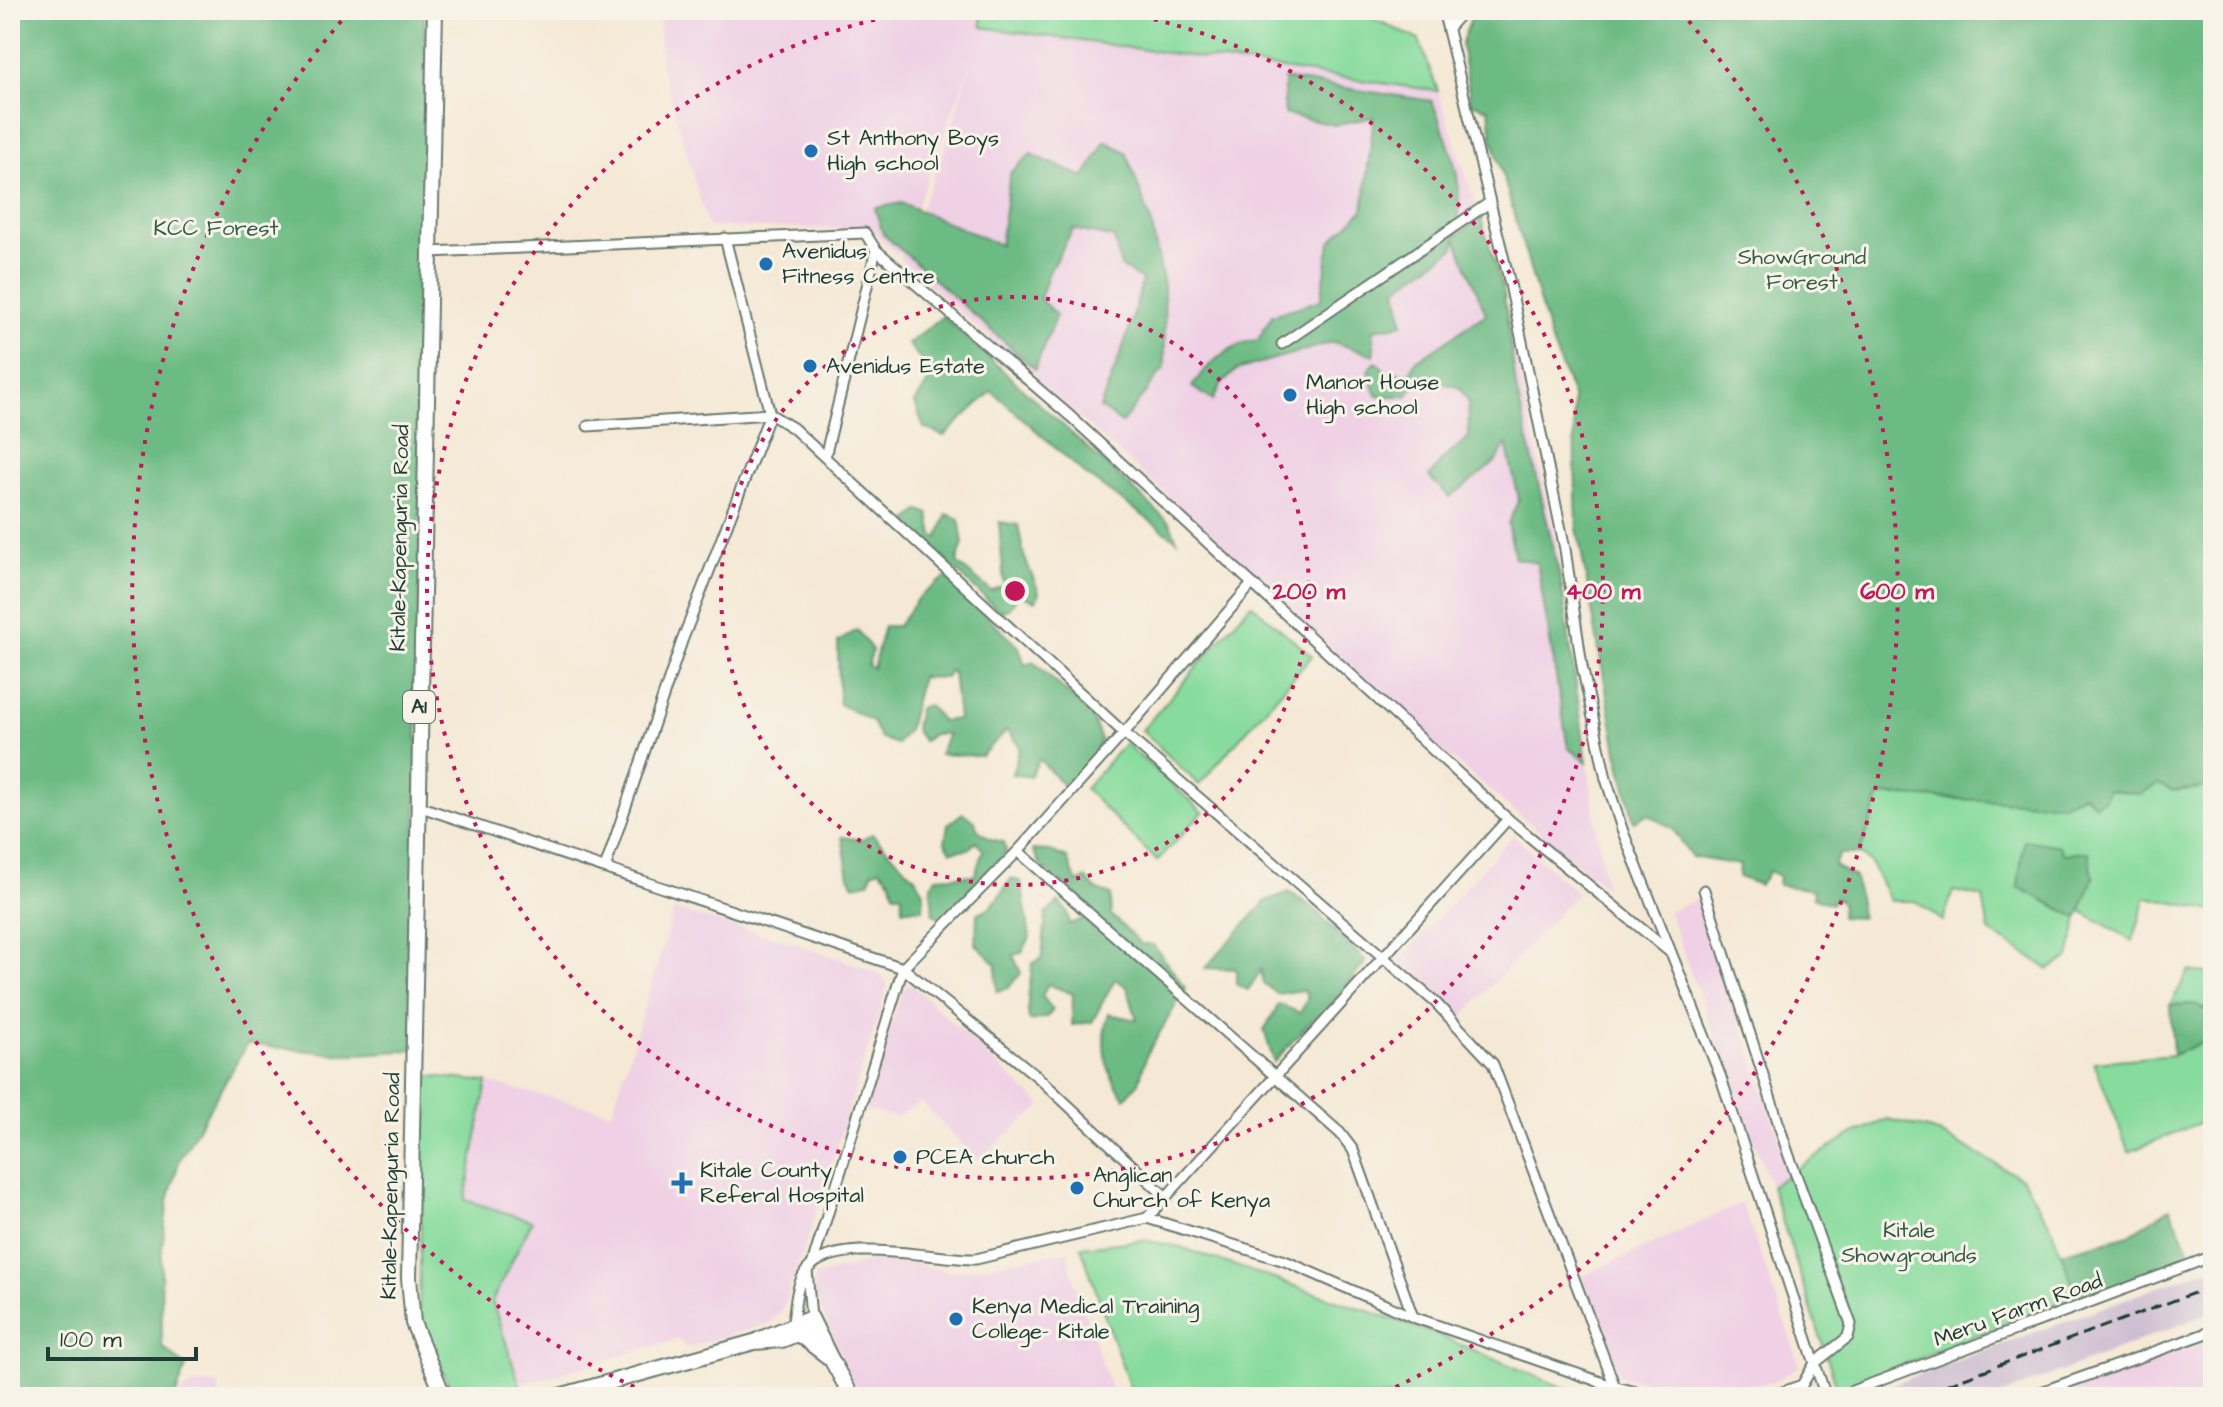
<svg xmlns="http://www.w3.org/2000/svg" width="2223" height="1407" viewBox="0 0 2223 1407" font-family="'Architects Daughter',sans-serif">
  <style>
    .built { fill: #efd0e5 }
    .industrial { fill: #cdbed2 }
    .green { fill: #87db9d; stroke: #538c68; stroke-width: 2 }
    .forest { fill: #6dbb84; stroke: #467c5c; stroke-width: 2 }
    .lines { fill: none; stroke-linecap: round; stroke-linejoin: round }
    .minor-casing { stroke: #6a796d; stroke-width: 13 }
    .trunk-casing { stroke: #6a796d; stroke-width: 18 }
    .minor { stroke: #fff; stroke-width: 9 }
    .trunk { stroke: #fff; stroke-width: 14 }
    .rail { stroke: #1f3d34; stroke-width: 3; stroke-dasharray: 12 6; stroke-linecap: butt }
    .ring { fill: none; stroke: #c2185b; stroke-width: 4; stroke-dasharray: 4 8 }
    .poi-dot { fill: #1f6fb2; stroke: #f7f3e8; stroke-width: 3 }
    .labels { text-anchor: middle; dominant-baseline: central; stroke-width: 6; stroke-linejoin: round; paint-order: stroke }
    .shield { fill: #f7f3e8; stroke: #60746a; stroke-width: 2 }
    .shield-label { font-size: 20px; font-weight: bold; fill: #1f3d34 }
    .poi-label { font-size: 22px; fill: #1f3d34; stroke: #f7f3e8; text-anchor: start }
    .park-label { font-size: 22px; fill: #345d49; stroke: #f7f3e8 }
    .street-label { font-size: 22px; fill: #1f3d34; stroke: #f7f3e8 }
    .centre { fill: #c2185b; stroke: #f7f3e8; stroke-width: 4 }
    .ring-label { font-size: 24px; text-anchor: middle; font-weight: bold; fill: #c2185b; stroke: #f7f3e8; stroke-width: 6; stroke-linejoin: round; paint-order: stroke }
  </style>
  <rect width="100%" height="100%" fill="#f7f3e8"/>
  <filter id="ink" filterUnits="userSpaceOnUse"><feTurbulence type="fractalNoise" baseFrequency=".0125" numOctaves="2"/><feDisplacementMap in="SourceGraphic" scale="16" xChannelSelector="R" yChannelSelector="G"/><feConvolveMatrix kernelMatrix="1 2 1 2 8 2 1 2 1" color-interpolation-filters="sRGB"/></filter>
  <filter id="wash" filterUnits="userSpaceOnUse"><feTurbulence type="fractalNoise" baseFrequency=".006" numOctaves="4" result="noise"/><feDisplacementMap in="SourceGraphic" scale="32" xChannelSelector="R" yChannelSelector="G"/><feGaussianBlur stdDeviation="1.8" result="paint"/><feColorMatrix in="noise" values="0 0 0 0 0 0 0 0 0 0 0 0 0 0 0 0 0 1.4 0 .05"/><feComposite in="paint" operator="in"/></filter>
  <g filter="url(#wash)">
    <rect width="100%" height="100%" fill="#f5e9d6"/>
    <g class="built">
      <path d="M659,10h331l-1,18 449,63 62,186 57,272 48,337 -165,-137 -271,-252 -269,-238 45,-110 26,-87 -73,194 -27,-27 -163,-2 -48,-166z"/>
      <path d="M1513,835l64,58 -118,127 -62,-58z"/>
      <path d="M1699,899l92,274 -20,13 -103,-275z"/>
      <path d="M674,910l121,33 84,30 9,13 -80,251 -25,72 -13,14 -84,25 -8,-9 -158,46 -28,-84 40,-80 -67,-21 22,-118 125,30z"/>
      <path d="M911,984l131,122 -65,54 -56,-58 -25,15 -31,-7 37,-120z"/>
      <path d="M1742,1203l58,163 -27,16 -83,10 -70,-16 -38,-100z"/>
      <path d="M1068,1251l3,20 42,124 -7,2h-246l-46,-103v-18l74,-19 64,15z"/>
      <path d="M2213,1339v58h-160z"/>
      <path d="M194,1384h25v13h-43z"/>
    </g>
    <path class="industrial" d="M2213,1267v45l-218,85h-137z"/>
    <g class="green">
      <path d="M980,10h376l63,30 19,51 -456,-64z"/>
      <path d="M1251,604l61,52 -113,129 -57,-55z"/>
      <path d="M1125,743l78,69 -46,49 -72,-72z"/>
      <path d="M2158,784l55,1v126l-67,-14 -13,44 -53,-31 13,-32 -74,9 59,31 -9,40 -20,11 -60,-38 -6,-34 -30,-6 -10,30 -28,-20h-25l-20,-39 -11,-8 21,-59 182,9c14,-6 28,-13 45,-14 26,-1 24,9 51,-6z"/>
      <path d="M2189,971l24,3v39l-20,-9 -23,1z"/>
      <path d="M2210,1039l3,78 -84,35 -35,-90 79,-7z"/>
      <path d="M424,1075l63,7 -22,118 67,21 -40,80 28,84 -36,12h-30l-35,-82z"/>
      <path d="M1888,1119l47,12 88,48 28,48 26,68 -239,96 -67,-205 77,-50z"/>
      <path d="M1143,1240l37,7 250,85 156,65h-453l-52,-150z"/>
    </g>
    <g class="forest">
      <path d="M10,10h415l-11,1040 -69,5 -98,-11 -68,117 -11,40 -7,55 1,90 24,21 -11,30h-165z"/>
      <path d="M1464,10h749v777l-40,4 -15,-7 -18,10 -32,-4 -3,9 -10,6 -11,-11 -22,10 -182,-9 -21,59h-20l-5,12 21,11 6,41 -20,-1 1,-15 -7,-4 -4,6 -18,-7 1,-7 -36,-5 1,-9 -10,-5 -9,14 -21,-8 1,-12 -48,-8 -20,-29 -25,-14 -13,8 -17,-71 -40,-224 -4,-130 -23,-59 -58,-200 -3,-29 -18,-6 -10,-59 11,-28z"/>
      <path d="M1284,79l148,22c20,51 34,80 24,135l25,-18 23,76 12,94 45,194 26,180 -19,-14 -31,-185 -22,-5 -7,-34 11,-25 -13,-55 -9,17 -47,36 -21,-20 13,-17 27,-23 -1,-36 -9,-14 -39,-9 -13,18h-30l-9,-26 8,-8 11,10 23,3 5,-13 71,-48 -30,-75 -3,10 -56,39 6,36 -29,5v26l-41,-13 -97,28 -16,16 -7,14 -21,-13c14,-22 41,-46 66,-47l14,-25 49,-15 9,-58 33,-32 11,-93 -40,8 -50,-11z"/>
      <path d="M1105,141l21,11 25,70 13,64 1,81 -43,56 -22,-15c16,-43 34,-84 42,-128l-21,-13 -7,-29 -41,-9 -24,43 -9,27 16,16 -21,54 -152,-135 -8,-26 27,-5 98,42 10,-72 21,-19 54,24z"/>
      <path d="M943,316l227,207 7,17 -91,-65 -94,-84 -48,45 -20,-8 -9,-25 18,-29 -25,-30z"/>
      <path d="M920,510l9,4 4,21 5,3 9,-24 12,5 4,24 -6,20 34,28 13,-6 -5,-63 19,3 6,31 15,36 -3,9 -18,-6 -9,14 -9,3 -87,-82 -5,-10z"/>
      <path d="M946,577l73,70 6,18 9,-3 57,53 10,25 -15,30 -23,15 -24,-26 -9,18 -18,-3 8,-27 -13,-17 -26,26 -42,-2 9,-20h-15l-10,7 -8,-12 4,-21 9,-3 14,16 16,-2 -5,-46 -4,-2 -3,7 -25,-1 -13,52 -11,15 -17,-6 -8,-17 -33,-17 -1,-62 19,-12 15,20 -4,16 5,2 11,-42h14l20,-28z"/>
      <path d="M963,813l12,8 2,8 13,10 14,3 2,10 -62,67 -11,-5 -2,-28 5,-9 39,-2 8,-25 -7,-9 -7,8 -18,2 -6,-9 3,-18z"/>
      <path d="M872,834l43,43 9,15 -1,17h-20l-1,-15h-8l-3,-13 -11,-12 -8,3 -3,10 -15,3 -5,-9 -7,-39 20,3z"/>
      <path d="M2024,840l35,6 5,8 25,-2 4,26 -15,40 -60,-31z"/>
      <path d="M1033,850l17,1 17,7 10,25 9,-5 9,11 16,6v20l30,29 12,1 33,43 -39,66 -8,28 -14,16c-19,-24 -27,-55 -16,-84l28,6 -10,-33 -12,-8 -23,43 -20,3 1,-31 -25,-10 -6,12 11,14 -6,7 -17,4c-6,-14 2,-40 2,-57l10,-6 4,-44 13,-12 9,11 1,11 13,-4 -12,-30 -29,-24z"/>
      <path d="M1012,878l9,4 9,55 -8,16 -9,2 8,18 -13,15 -11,3 -1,-27 -20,-20 1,-30 14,-7z"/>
      <path d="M1289,892l24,16 53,53 -33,42 -26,22 -33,37 -10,-32 15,-26 21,9 8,-15 -5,-8 -26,4 -14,-11 -2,-13 -13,20 -12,-6v-15l-31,-1 61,-67z"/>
      <path d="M2193,1004l20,9v37l-4,-11 -36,16 -3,-50z"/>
      <path d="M2170,1208l20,43 23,-4v5l-128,47 -8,-4 -16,-42 68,-18z"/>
    </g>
  </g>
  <g filter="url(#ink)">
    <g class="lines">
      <defs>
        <g id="minor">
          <path d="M1443,10l67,274 55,265 17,117 24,113 17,53 97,243 106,322"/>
          <path d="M1448,28l16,-18"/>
          <path d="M430,252l435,-19 11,17 194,166 438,403"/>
          <path d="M1282,344l207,-141"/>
          <path d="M588,426l182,-12 23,14 331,305 127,-148"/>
          <path d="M825,457l51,-207"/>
          <path d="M418,806l485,162 115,-117 106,-118 311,269 58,62 122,323"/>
          <path d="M1018,851l322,282 13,17 60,167"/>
          <path d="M605,868l77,-227 88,-227 -45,-176"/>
          <path d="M1704,890l84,263 63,171 -3,13 -33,26 -13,22 -25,9 -37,3"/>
          <path d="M1147,1218l361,-399 163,134"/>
          <path d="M812,1265l91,-297 136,110 127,119"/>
          <path d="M807,1270l4,48"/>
          <path d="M793,1323c2,-16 3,-40 14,-53 29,-36 129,-10 169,-11l171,-41 138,43 128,56 202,70 43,10"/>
          <path d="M1836,1397l377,-141"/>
          <path d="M2027,1397l186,-66"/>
        </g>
        <g id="trunk">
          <path d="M435,10l-26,1268 4,45 31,74"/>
          <path d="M795,1327l3,7 33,25 21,38"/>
          <path d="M758,1340l53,-22 20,41"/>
          <path d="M556,1397l198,-55 28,-2 33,-13"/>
        </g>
      </defs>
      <use href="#minor" class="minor-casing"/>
      <use href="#trunk" class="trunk-casing"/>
      <use href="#minor" class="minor"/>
      <use href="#trunk" class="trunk"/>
      <path class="rail" d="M1913,1397l300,-111"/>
    </g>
  </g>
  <g class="ring">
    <circle cx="1015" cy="591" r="294"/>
    <path d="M1107 10A588 588 0 1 1 923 10"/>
    <path d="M656 1397A882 882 0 0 1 349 12M1681 12A882 882 0 0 1 1374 1397"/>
  </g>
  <g class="poi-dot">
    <circle cx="811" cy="151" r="8"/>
    <circle cx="766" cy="264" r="8"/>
    <circle cx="810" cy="366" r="8"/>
    <circle cx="1290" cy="395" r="8"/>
    <circle cx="900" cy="1157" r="8"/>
    <path d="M678 1171h8v8h8v8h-8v8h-8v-8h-8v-8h8z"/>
    <circle cx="1077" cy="1188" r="8"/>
    <circle cx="956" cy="1319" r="8"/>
  </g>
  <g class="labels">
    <rect class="shield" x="403" y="691" width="32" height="32" rx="6"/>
    <g class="shield-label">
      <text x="419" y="707">A1</text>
    </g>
    <g class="poi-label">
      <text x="827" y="138">St Anthony Boys<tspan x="827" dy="25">High school</tspan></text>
      <text x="782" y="251">Avenidus<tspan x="782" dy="25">Fitness Centre</tspan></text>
      <text x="826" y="366">Avenidus Estate</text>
      <text x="1306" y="382">Manor House<tspan x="1306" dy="25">High school</tspan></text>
      <text x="916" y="1157">PCEA church</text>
      <text x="700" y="1170">Kitale County<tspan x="700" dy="25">Referal Hospital</tspan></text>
      <text x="1093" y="1175">Anglican<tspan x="1093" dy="25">Church of Kenya</tspan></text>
      <text x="972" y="1306">Kenya Medical Training<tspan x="972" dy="25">College- Kitale</tspan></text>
    </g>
    <g class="park-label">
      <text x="216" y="228">KCC Forest</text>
      <text x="1802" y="257">ShowGround<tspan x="1802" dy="25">Forest</tspan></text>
      <text x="1909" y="1230">Kitale<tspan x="1909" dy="25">Showgrounds</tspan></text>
    </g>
    <g class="street-label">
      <text transform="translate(400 538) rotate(-89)">Kitale-Kapenguria Road</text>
      <text transform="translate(391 1186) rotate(-89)">Kitale-Kapenguria Road</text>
      <text transform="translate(2018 1310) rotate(-20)">Meru Farm Road</text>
    </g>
  </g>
  <circle cx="1015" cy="591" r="12" class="centre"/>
  <g class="ring-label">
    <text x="1309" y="599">200 m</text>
    <text x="1603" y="599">400 m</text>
    <text x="1897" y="599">600 m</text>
  </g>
  <rect width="2223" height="1407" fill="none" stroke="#f7f3e8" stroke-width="40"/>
  <path d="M48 1347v12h148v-12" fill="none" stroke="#1f3d34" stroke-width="4"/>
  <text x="60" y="1347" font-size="24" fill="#1f3d34" stroke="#f7f3e8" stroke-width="6" paint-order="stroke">100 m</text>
</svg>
